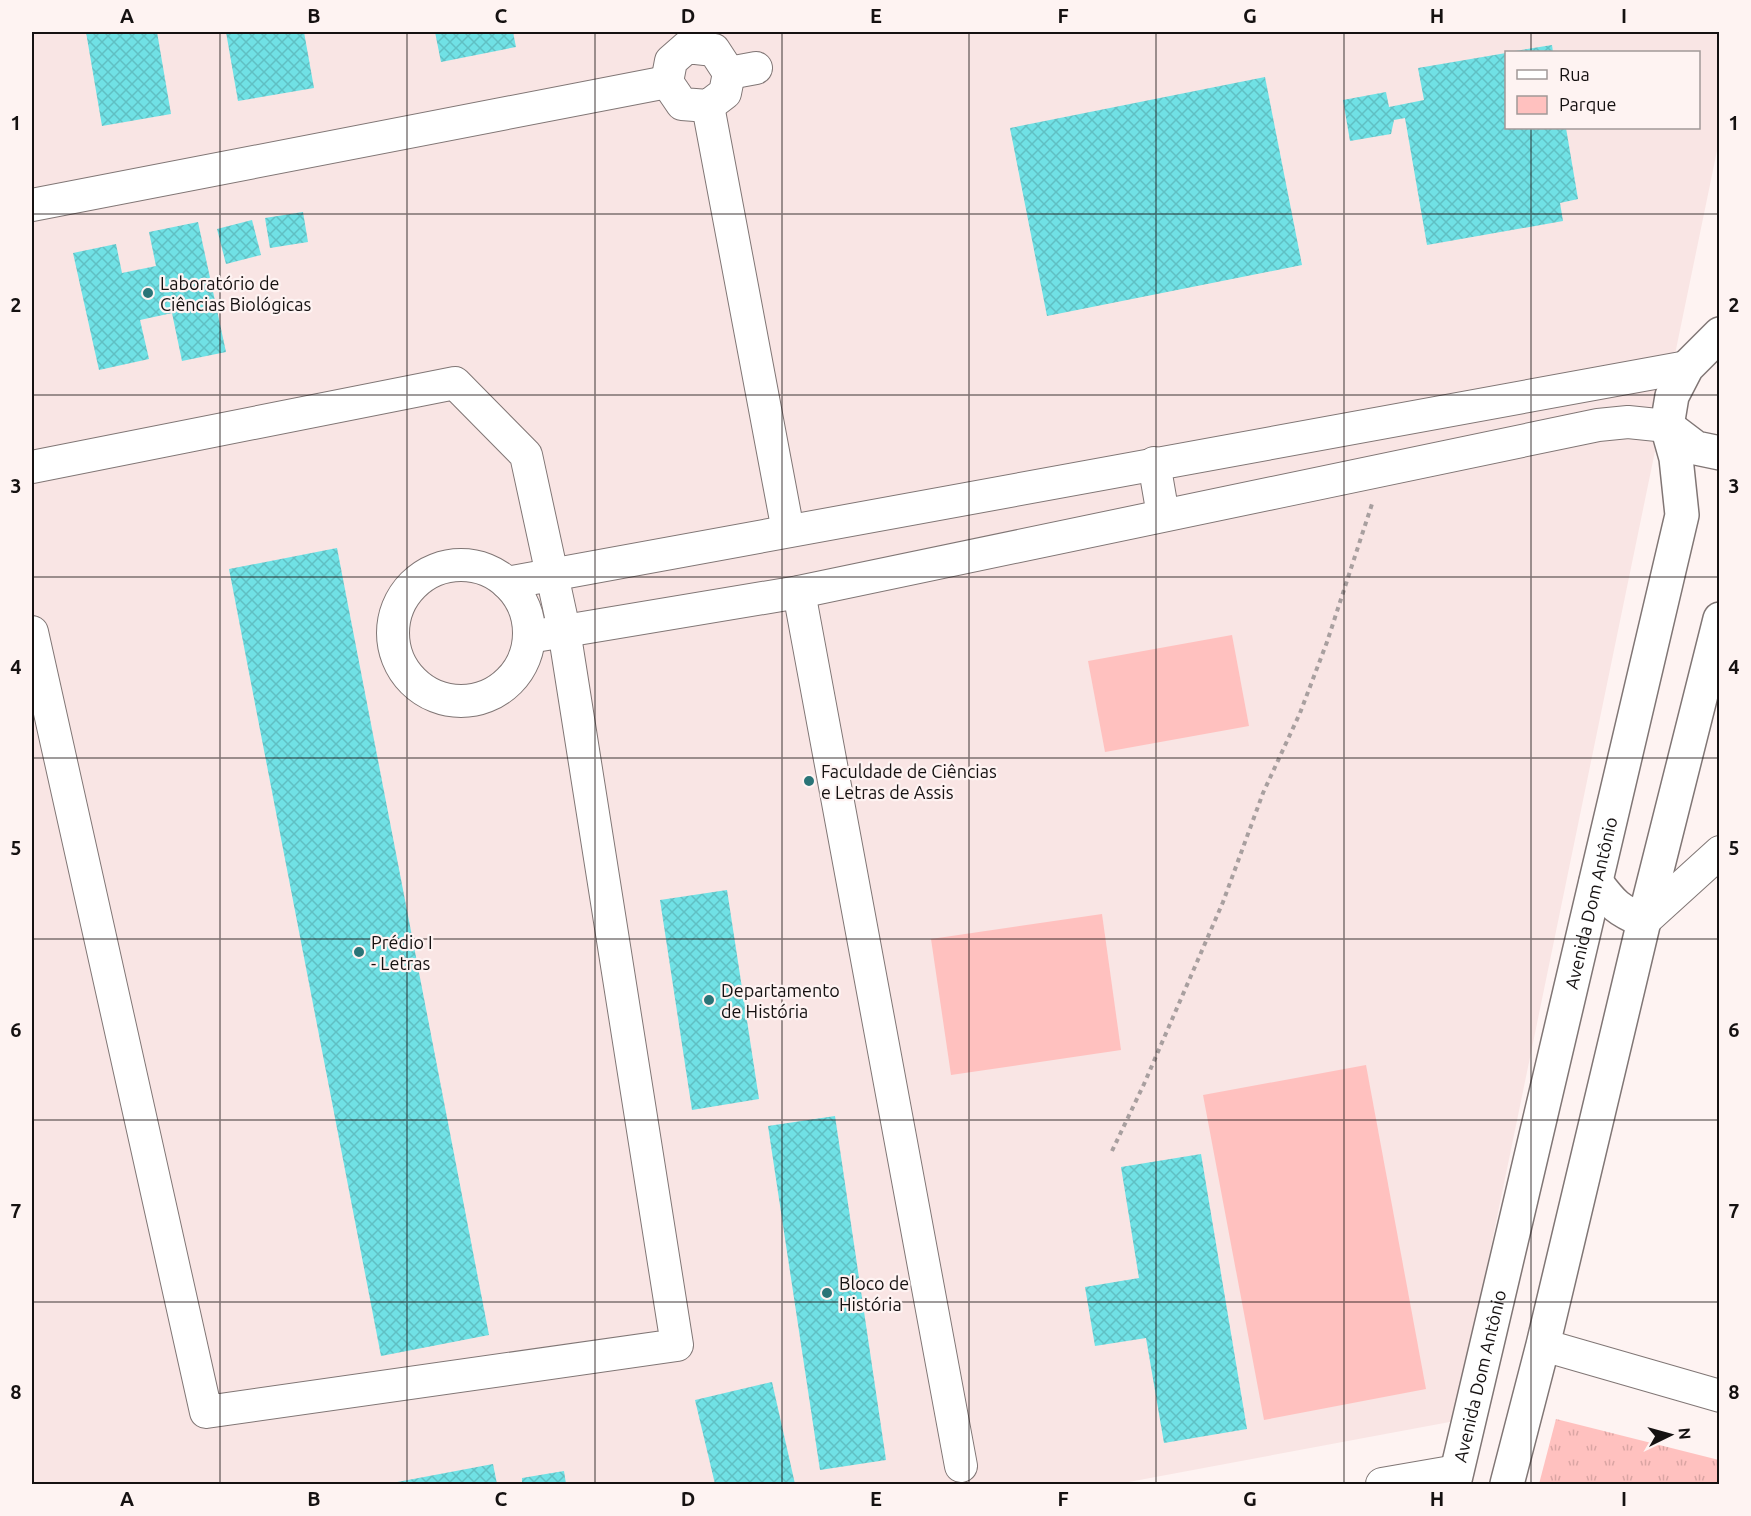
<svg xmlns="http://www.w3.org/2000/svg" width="1751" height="1516" viewBox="0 0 1751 1516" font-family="Ubuntu,sans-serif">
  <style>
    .built { fill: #f9e5e4; fill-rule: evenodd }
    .grass { fill: url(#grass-tufts) }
    .park { fill: #ffc1bf }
    .building { fill: url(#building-cross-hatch) }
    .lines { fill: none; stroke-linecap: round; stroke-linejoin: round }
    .minor-casing { stroke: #807675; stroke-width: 34 }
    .major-casing { stroke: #807675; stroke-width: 36 }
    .path { stroke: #a89f9f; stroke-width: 4; stroke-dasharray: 4.5 4.5; stroke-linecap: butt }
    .minor { stroke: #fff; stroke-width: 32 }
    .major { stroke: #fff; stroke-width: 33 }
    .grid { fill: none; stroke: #151111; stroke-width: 1.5; stroke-opacity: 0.55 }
    .poi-dot { fill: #2a7477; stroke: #fef3f2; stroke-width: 2 }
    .labels { text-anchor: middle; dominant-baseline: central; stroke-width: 4.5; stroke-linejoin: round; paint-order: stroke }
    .poi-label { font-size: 18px; fill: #151111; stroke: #fef3f2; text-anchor: start }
    .street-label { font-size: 18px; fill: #151111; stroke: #fef3f2 }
    .neatline { fill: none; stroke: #151111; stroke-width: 2 }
    .grid-label { font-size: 20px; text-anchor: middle; font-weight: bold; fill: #151111 }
  </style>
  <defs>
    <pattern id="grass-tufts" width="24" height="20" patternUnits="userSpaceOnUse" patternTransform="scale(1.5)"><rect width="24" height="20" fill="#ffc1bf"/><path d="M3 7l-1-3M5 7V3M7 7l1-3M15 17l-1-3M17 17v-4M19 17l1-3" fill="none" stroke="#daa5a3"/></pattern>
    <pattern id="building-cross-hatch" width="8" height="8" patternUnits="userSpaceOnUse" patternTransform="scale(1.5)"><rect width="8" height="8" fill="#70e1e5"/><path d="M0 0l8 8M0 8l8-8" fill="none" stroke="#60c0c3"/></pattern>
  </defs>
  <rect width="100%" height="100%" fill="#fef3f2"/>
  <path class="built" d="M32,32h1687v109l-264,1280 -337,63h-1086zM1506,52h192v76h-192z"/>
  <path class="grass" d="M1556,1419l163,41v24h-180z"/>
  <g class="park">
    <path d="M1232,635l17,91 -144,26 -17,-91z"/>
    <path d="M1102,914l19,136 -170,25 -20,-136z"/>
    <path d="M1366,1065l60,324 -162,31 -61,-325z"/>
  </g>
  <g class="building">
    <path d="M86,32h71l14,82 -69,12z"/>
    <path d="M226,32h78l10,56 -76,13z"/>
    <path d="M435,32h78l3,15 -75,15z"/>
    <path d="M1552,45l1,7h-38v-1z"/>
    <path d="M1506,53v75h60l12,71 -18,4 3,18 -136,24 -22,-127 -11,2 -3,14 -41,7 -7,-41 43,-8 3,15 35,-7 -6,-32z"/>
    <path d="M1265,77l37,188 -255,51 -37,-188z"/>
    <path d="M303,212l5,30 -38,6 -5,-30z"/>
    <path d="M252,220l9,35 -35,9 -9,-35z"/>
    <path d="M198,222l28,130 -44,9 -10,-48 -32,7 9,39 -50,11 -26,-117 43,-9 6,29 34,-7 -7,-34z"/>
    <path d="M337,548l152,787 -108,21 -152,-787z"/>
    <path d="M727,890l32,209 -67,11 -32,-210z"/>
    <path d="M835,1116l51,344 -66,10 -52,-344z"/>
    <path d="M1201,1154l46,275 -83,14 -18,-105 -51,8 -10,-59 54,-9 -18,-111z"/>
    <path d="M772,1382l23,102h-80l-20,-84z"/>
    <path d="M493,1464l4,20h-105v-1z"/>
    <path d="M564,1471l2,13h-44v-6z"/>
  </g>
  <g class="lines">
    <defs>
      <g id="minor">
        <path d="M687,47l27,3 15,23 -4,20 -17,13 -26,-2 -15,-22 4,-21z"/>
        <path d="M729,73l27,-5"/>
        <path d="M708,106l80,425"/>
        <path d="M32,205l635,-123"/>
        <path d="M1154,463l9,52"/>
        <path d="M32,467l423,-84 71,72 38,175 113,715 -471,67 -174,-780"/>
        <circle cx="461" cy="633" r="68"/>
        <path d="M507,583l1180,-216"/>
        <path d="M799,592l162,874"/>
        <path d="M529,637l270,-45 799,-167 30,-3 39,4"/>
        <path d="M1644,921l76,-69"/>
        <path d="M1543,1345l177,51"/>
        <path d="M1382,1484l75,-13"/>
      </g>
      <g id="major">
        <path d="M1667,426l29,22 24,5"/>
        <path d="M1596,882c17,23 22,28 48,39"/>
        <path id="s1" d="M1454,1484l228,-969 -6,-57 -9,-32 5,-30 15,-29 33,-33"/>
        <path d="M1507,1484l36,-139 101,-424 76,-302"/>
      </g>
    </defs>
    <use href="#minor" class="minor-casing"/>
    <use href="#major" class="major-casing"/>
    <path class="path" d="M1112,1151l32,-67 79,-182 40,-109 37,-80 27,-71 45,-138"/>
    <use href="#minor" class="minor"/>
    <use href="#major" class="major"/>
  </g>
  <path class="grid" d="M220,32v1452M407,32v1452M595,32v1452M782,32v1452M969,32v1452M1156,32v1452M1344,32v1452M1531,32v20M1531,128v1356M32,214h1688M32,395h1688M32,577h1688M32,758h1688M32,939h1688M32,1120h1688M32,1302h1688"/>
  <g class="poi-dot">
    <circle cx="148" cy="293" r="6"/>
    <circle cx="809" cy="781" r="6"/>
    <circle cx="359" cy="952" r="6"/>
    <circle cx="709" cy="1000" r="6"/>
    <circle cx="827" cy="1293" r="6"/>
  </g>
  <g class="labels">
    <g class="poi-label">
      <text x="160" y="283">Laboratório de<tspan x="160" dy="21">Ciências Biológicas</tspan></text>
      <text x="821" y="771">Faculdade de Ciências<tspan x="821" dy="21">e Letras de Assis</tspan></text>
      <text x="371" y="942">Prédio I<tspan x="371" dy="21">- Letras</tspan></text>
      <text x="721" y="990">Departamento<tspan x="721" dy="21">de História</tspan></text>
      <text x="839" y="1283">Bloco de<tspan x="839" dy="21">História</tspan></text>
    </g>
    <g class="street-label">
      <text stroke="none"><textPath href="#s1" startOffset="597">Avenida Dom Antônio</textPath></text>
      <text stroke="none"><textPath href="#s1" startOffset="111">Avenida Dom Antônio</textPath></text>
    </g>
  </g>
  <rect width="1751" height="1516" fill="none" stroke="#fef3f2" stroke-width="66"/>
  <rect x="1505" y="51" width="195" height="78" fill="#fef3f2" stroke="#a19998" stroke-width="1.5"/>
  <rect x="1517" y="70" width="30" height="9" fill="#ffffff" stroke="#a19998" stroke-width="1.5"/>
  <text x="1559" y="81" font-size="18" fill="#151111">Rua</text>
  <rect x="1517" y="96" width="30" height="18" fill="#ffc1bf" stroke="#a19998" stroke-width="1.5"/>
  <text x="1559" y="111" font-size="18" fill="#151111">Parque</text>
  <g transform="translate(1670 1435) rotate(85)" stroke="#fef3f2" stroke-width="4.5" paint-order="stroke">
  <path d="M0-4.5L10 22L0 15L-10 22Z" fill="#151111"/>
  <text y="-9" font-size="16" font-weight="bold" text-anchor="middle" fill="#151111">N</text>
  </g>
  <rect x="33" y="33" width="1685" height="1450" class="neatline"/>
  <g class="grid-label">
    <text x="127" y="23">A</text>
    <text x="314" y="23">B</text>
    <text x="501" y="23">C</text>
    <text x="688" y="23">D</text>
    <text x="876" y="23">E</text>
    <text x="1063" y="23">F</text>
    <text x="1250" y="23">G</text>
    <text x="1437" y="23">H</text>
    <text x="1624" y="23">I</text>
    <text x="16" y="130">1</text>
    <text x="1734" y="130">1</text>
    <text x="16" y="312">2</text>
    <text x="1734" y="312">2</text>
    <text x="16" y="493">3</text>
    <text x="1734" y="493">3</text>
    <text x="16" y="674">4</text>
    <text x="1734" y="674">4</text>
    <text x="16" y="855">5</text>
    <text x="1734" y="855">5</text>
    <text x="16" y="1037">6</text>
    <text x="1734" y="1037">6</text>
    <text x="16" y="1218">7</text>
    <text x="1734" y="1218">7</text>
    <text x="16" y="1399">8</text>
    <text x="1734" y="1399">8</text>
    <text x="127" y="1506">A</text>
    <text x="314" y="1506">B</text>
    <text x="501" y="1506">C</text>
    <text x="688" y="1506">D</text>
    <text x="876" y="1506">E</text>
    <text x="1063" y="1506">F</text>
    <text x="1250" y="1506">G</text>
    <text x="1437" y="1506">H</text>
    <text x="1624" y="1506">I</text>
  </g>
</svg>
